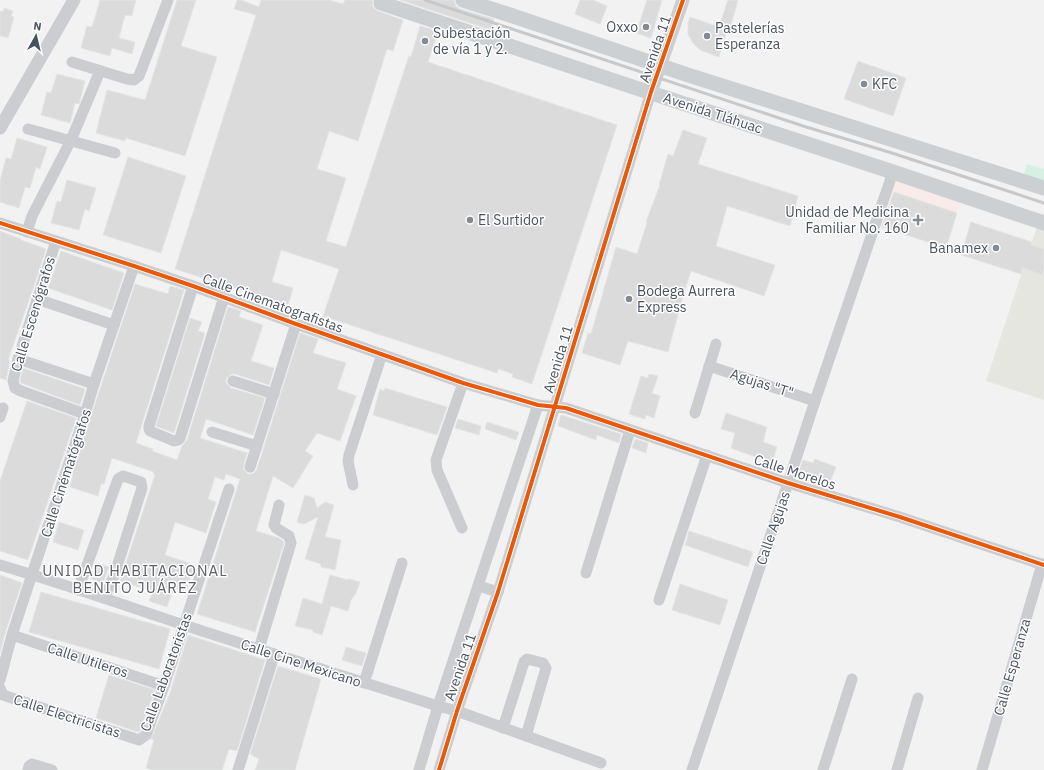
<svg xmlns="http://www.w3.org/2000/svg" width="1044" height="770" viewBox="0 0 1044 770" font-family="'IBM Plex Sans',sans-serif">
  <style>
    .commercial { fill: #e6e6e0 }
    .medical { fill: #f8ebe9 }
    .green { fill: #d6f1e3 }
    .building { fill: #dbdbdc; stroke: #e3e4e5 }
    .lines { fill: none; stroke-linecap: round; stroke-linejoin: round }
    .minor { stroke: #cbcdd0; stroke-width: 11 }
    .tertiary { stroke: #cbcdd0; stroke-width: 13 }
    .secondary { stroke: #cdd0d3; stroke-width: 15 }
    .rail { stroke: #c7c8ca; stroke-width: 3 }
    .cycleway-casing { stroke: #fff; stroke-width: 6 }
    .cycleway { stroke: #e8590c; stroke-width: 4 }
    .poi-dot { fill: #848a92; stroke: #fff; stroke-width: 1.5 }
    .labels { text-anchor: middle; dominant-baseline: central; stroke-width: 3; stroke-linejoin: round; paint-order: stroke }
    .poi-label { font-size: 14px; fill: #48525f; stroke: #fff; text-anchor: start }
    .street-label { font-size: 14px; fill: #48525f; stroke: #fff }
    .neighbourhood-label { font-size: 15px; letter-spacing: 1px; fill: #5d6066; stroke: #fff }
  </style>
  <rect width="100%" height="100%" fill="#f2f2f2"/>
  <path class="commercial" d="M1038,224l6,2v174l-58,-19z"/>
  <path class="medical" d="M896,178l65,21 -15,49 -66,-21z"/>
  <path class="green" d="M1027,164l17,5v15l-21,-7z"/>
  <g class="building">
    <path d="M100,0h36l-4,16 -7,-1 -6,23 16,4 -3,12 -20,-6 -2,8 -29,-8 6,-22 5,1z"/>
    <path d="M177,0h19l-15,46 36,11 -32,99 -59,-18 -1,3 -29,-8 11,-43 38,10z"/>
    <path d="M237,0h4l18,7 2,-7h68l14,4 2,-4h28l-1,5 3,4 3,2 25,9 -10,31 -6,-2 -29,92 -29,-10 -12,38 29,9 -20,63 20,6 63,-191 2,1 9,-31 18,5 -10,31 189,63 -85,259 -20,-7 1,-3 -15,-5 -1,4 -174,-57 16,-47 -58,-19 -9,32 21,6 -5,17 -113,-36 81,-254 -22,-6z"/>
    <path d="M400,0h54l2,6 4,3 34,10 -3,11z"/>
    <path d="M580,0h13l14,6 -7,18 -25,-10z"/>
    <path d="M647,0h15l-11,38 -15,-5z"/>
    <path d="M728,0h10l-7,25 -2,-1 -10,33 -19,-7 -7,-7 -5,-9v-11l2,-6 29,10z"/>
    <path d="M4,8l9,3 -2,5 3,1 -6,21 -8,-2v-25l3,1z"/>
    <path d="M858,61l48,17 -13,38 -49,-17z"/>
    <path d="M57,74l28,7 -6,23 -4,-1 -5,20 -29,-8 6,-23 4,1z"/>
    <path d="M683,130l24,8 -9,26 100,32 -8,30 -63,-20 -11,40 59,19 -11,31 -73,-25 -9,28 -14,53 -40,-11 -8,24 -38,-12 6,-20 3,1 25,-87 21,7 10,-31 -1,-1 14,-37h-1l9,-31 5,2z"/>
    <path d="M17,138l30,9 -7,22 -4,-2 -6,21 -5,-1 -6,21 -19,-6v-21l6,-23 5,1z"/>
    <path d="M128,157l58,19 -25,77 -58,-18z"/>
    <path d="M67,180l29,8 -7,23 -4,-2 -6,21 -28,-7 6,-22 4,1z"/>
    <path d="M894,192l63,21 -11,35 -64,-21z"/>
    <path d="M971,222l61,20 -1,3 13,4v21l-2,5 -19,-7 -2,6 -60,-19z"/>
    <path d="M0,231l21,8v1l25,9 -11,34 -27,77h2l-4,20 -6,-2z"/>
    <path d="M61,251l63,22 -12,37 -64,-22z"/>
    <path d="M135,284l33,10 2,-8 14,4 -48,153 17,6 -1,2 25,9 5,-14 5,-6 41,-133 13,4 -2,6 24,8 -12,36 23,7 -5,17 -34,-11h-3l-3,2 -3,3v4l5,5 34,10 -12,37 -47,-16 -6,19 47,15 -4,15 2,3 3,3h4l3,-2 2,-3 43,-136 18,6 -5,14 33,10 -9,26 19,7 -16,45 -23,-8 -12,18 8,5 -20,32 -20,-12 -17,55 23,7 4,3 1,2 -29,89 -58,-18 43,-135 -14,-5 -2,6 -9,-3 -7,22 8,3 -10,31 -31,-11 -10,33 30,10 -9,26 -12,-4 -7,20 -18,-6 4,-10 -33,-10 35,-106 -2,-1 1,-2 -42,-14 -8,26h-3l-3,12 -28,-9 3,-12h-1l29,-89z"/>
    <path d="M190,318l12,4 -4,9 7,2 -31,100 -18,-7z"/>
    <path d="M23,368l62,21 -5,16 -59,-22 -1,-2z"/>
    <path d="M649,374l9,2 -6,17 8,3 -6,22 -8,-3 -1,4 -16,-5 12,-38 7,2z"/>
    <path d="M385,388l62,19 -10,28 -64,-20 7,-26 4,2z"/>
    <path d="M27,401l49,17 -48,142 -28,-9v-70z"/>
    <path d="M726,413l41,14 -4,15 14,5 -5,16 -41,-15 4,-15 -14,-4z"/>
    <path d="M561,415l60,19 -2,9 -22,-8 -1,5 -38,-14z"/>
    <path d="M458,419l23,7 -2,9 -24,-7z"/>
    <path d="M487,422l32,10 -3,8 -31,-11z"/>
    <path d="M635,439l13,4 -2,10 -14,-5z"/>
    <path d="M815,459l21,8 -6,15 -31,-11 4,-11 10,3z"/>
    <path d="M305,495l9,3 3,10 8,-6 9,3 -9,32 16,3 -6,30 -14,-3v-3l-16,-5 13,-42 -14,7 -7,-2z"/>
    <path d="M59,522l25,8 -6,20 -25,-8z"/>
    <path d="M689,531l64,21 -5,15 -63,-22z"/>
    <path d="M96,563l13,4 -6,16 -12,-4z"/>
    <path d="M0,575l22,8 -17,50 -5,20z"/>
    <path d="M330,575l18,5 1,-1 11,3 -4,11 -5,7 -3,11 -17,-5 -9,29 -9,-3v-2l-18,-4 8,-28 19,6z"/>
    <path d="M680,584l48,16 -8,25 -48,-15z"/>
    <path d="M41,592l129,37 -11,40 -130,-37z"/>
    <path d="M188,635l31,10 46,15 -28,91 -8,-2 -7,21h-70l-6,-2 8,-28 -3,-1 19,-46z"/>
    <path d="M346,647l20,6 -4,13 -20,-6z"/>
    <path d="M278,666l43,13 -26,91h-40l4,-11 -9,-5z"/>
    <path d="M109,675l46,15 -15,41 -2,1 -42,-14z"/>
  </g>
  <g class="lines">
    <g class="minor">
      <path d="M72,62l55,17 7,1 5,-4 29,-76"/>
      <path d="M28,129l87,24"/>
      <path d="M0,223l134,43 59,20 103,38 167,59 75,22 28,3 222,75 112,34 144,48"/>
      <path d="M27,232l5,-16 39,-76 29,-69"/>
      <path d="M56,241l-38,118 -5,22 2,7 6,3 64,23"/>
      <path d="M193,286l-44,140v3l1,2 24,10 4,-1 2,-2 44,-141"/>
      <path d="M37,299l77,26"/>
      <path d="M18,359l76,25"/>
      <path d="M709,366l106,35"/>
      <path d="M233,381l41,13"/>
      <path d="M695,413l21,-69"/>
      <path d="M0,417l3,-9"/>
      <path d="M212,432l45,14"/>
      <path d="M250,467l46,-143"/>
      <path d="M353,485l-5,-24 1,-6 33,-101"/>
      <path d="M462,528l-25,-58 -1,-10 27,-77"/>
      <path d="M0,565c62,18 123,40 184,60 85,28 170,54 254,81l19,5 144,52"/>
      <path d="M586,573l44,-143"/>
      <path d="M479,586l19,6"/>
      <path d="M78,590l40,-111 5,-3 18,6 1,6 -28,88 -10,22"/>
      <path d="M659,600l48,-145"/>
      <path d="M12,635l152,51"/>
      <path d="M259,649l32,-106 -2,-7 -13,-8 -2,-3 5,-20"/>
      <path d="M0,680l12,-45 73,-221 9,-30 40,-118"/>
      <path d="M364,683l38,-120"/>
      <path d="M0,688l3,7 136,45 7,-5 18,-49 65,-197"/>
      <path d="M503,728l21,-66 3,-3 16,4 3,5 -20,68"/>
      <path d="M28,770l1,-4 3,-2 20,6"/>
      <path d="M238,770l34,-108 1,-8"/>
      <path d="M419,770l19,-64 100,-301"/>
      <path d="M439,770l18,-59 41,-119 153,-500"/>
      <path d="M692,770l96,-287 27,-82 78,-229"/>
      <path d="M823,770l29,-91"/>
      <path d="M897,770l21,-72"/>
      <path d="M982,770l60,-206"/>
    </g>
    <g class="tertiary">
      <path d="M651,92l32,-92"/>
      <path d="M0,128l74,-128"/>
    </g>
    <g class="secondary">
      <path d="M463,0l44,14 181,61 356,113"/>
      <path d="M381,3l252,84 260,85 151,51"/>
    </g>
    <path class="rail" d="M425,0l378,126 89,27 152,50"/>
    <defs>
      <g id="cycleway">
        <path d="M0,223l134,43 59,20 103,38 167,59 75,22 28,3 222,75 112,34 144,48"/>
        <path d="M439,770l18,-59 41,-119 153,-500 32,-92"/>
      </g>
    </defs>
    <use href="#cycleway" class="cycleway-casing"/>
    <use href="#cycleway" class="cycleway"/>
  </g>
  <g class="poi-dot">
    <circle cx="646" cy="27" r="4"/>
    <circle cx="707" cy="36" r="4"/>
    <circle cx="425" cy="41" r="4"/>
    <circle cx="864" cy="84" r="4"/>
    <circle cx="470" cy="220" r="4"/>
    <path d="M916 214h4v4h4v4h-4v4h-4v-4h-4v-4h4z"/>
    <circle cx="996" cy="248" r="4"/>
    <circle cx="629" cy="299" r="4"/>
  </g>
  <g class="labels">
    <g class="poi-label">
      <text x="638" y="27" text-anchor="end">Oxxo</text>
      <text x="715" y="28">Pastelerías<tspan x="715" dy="16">Esperanza</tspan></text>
      <text x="433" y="33">Subestación<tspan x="433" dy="16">de vía 1 y 2.</tspan></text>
      <text x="872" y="84">KFC</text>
      <text x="909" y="212" text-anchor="end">Unidad de Medicina<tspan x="909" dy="16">Familiar No. 160</tspan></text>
      <text x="478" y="220">El Surtidor</text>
      <text x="988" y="248" text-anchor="end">Banamex</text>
      <text x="637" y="291">Bodega Aurrera<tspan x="637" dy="16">Express</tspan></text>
    </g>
    <g class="street-label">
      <text transform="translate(655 49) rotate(-71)">Avenida 11</text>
      <text transform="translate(713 113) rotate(18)">Avenida Tláhuac</text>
      <text transform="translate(273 303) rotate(20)">Calle Cinematografistas</text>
      <text transform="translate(33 314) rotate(-73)">Calle Escenógrafos</text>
      <text transform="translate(558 359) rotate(-73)">Avenida 11</text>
      <text transform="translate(762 383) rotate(18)">Agujas "T"</text>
      <text transform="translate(795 472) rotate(18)">Calle Morelos</text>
      <text transform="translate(66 473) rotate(-72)">Calle Cinématógrafos</text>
      <text transform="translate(773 528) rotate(-71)">Calle Agujas</text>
      <text transform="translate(88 660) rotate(18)">Calle Utileros</text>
      <text transform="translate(301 663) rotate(18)">Calle Cine Mexicano</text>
      <text transform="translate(460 667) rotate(-71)">Avenida 11</text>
      <text transform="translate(1012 667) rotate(-74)">Calle Esperanza</text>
      <text transform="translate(166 672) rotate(-70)">Calle Laboratoristas</text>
      <text transform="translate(67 716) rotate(18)">Calle Electricistas</text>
    </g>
    <g class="neighbourhood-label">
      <text x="135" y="570">UNIDAD HABITACIONAL<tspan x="135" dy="17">BENITO JUÁREZ</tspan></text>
    </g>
  </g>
  <g transform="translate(36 36) rotate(8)" stroke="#ffffff" stroke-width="3" paint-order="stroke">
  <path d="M0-3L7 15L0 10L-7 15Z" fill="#48525f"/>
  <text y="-6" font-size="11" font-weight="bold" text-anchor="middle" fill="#48525f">N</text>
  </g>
</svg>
